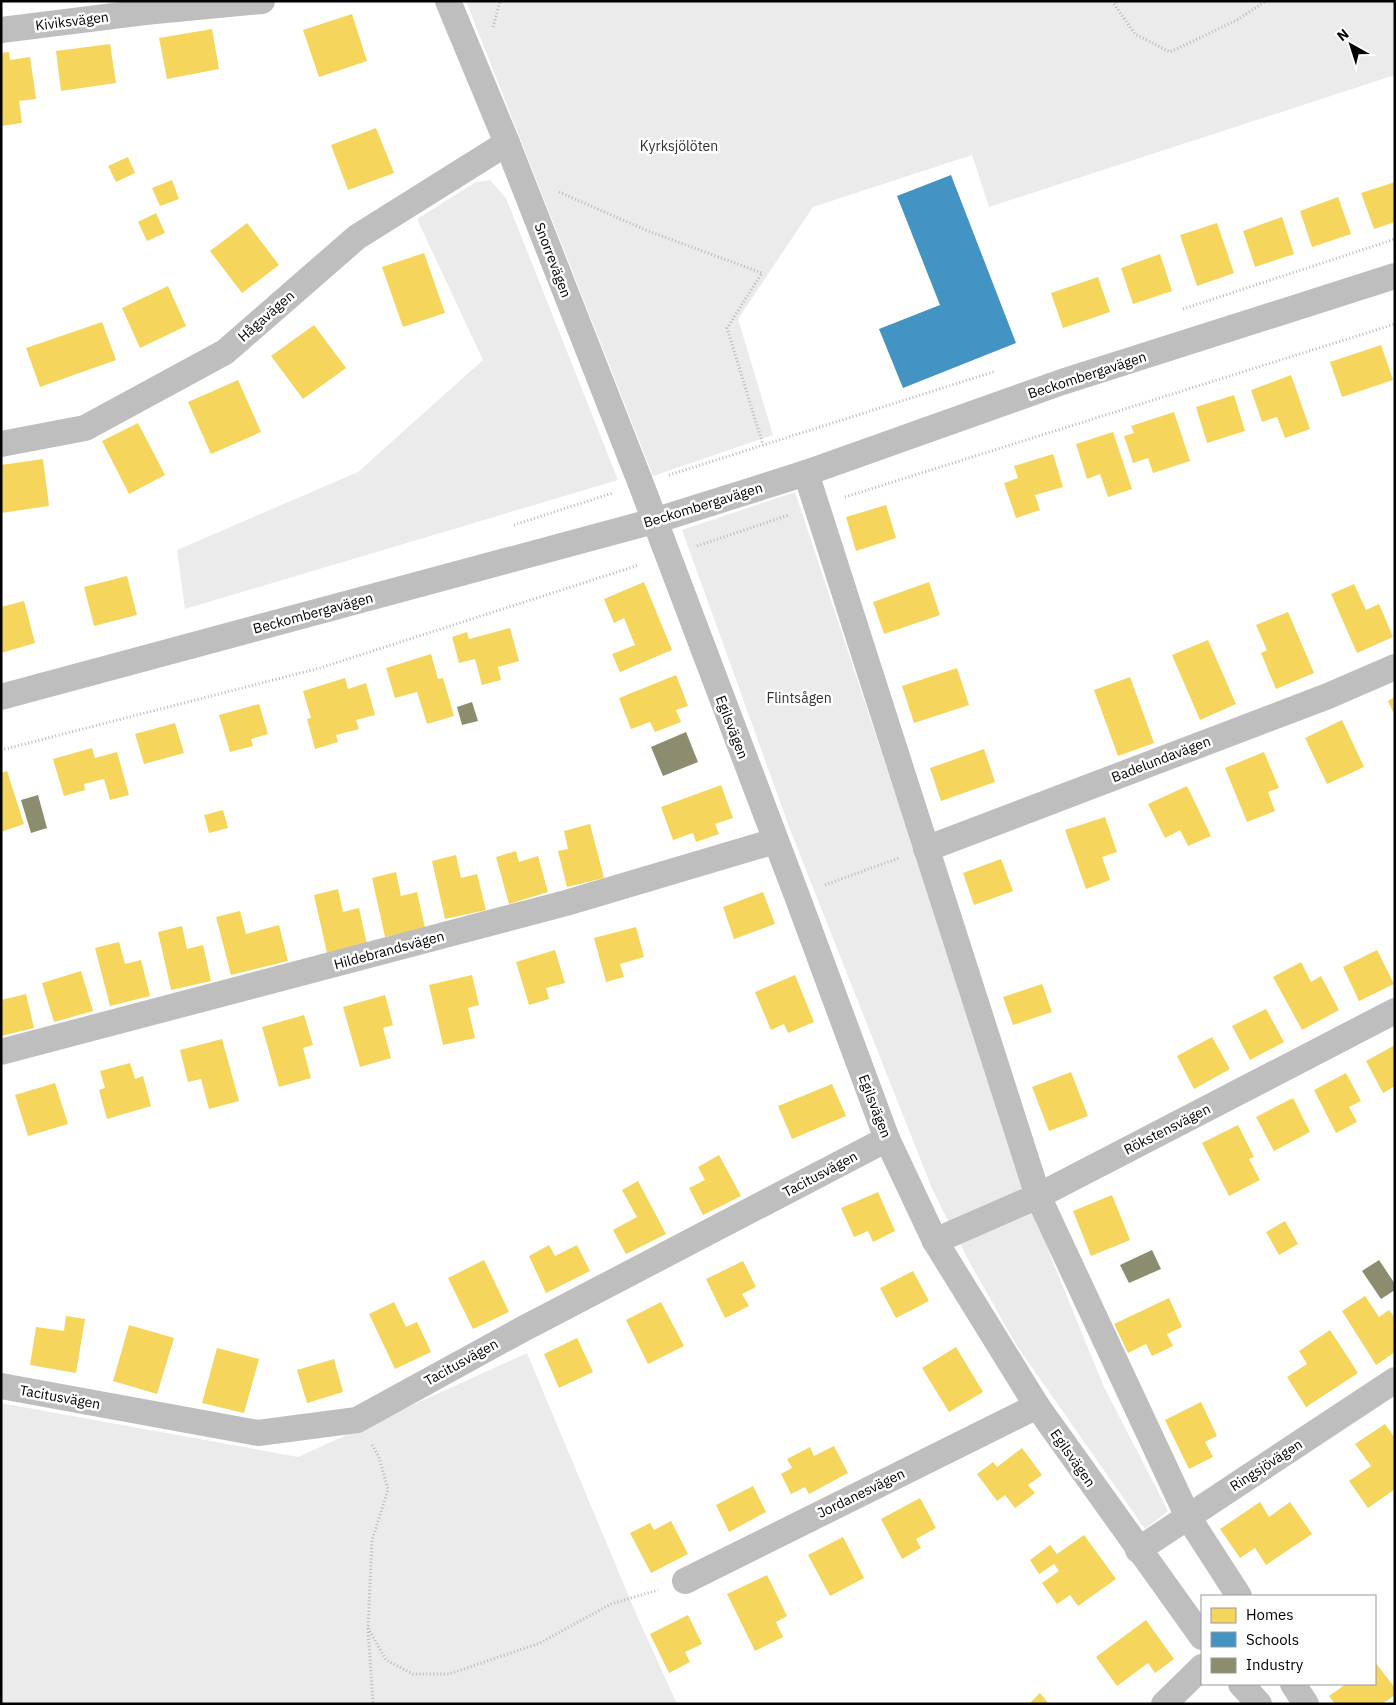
<svg xmlns="http://www.w3.org/2000/svg" width="1396" height="1705" viewBox="0 0 1396 1705" font-family="'IBM Plex Sans',sans-serif">
  <style>
    .green { fill: #ebebeb }
    .homes { fill: #f6d55c }
    .schools { fill: #4393c3 }
    .industry { fill: #8c8c6e }
    .lines { fill: none; stroke-linecap: round; stroke-linejoin: round }
    .path { stroke: #b9b9b9; stroke-width: 3; stroke-dasharray: 1 2.5; stroke-linecap: butt }
    .minor { stroke: #bebebe; stroke-width: 26 }
    .labels { text-anchor: middle; dominant-baseline: central; stroke-width: 5; stroke-linejoin: round; paint-order: stroke }
    .street-label { font-size: 14px; fill: #000; stroke: #fff }
    .park-label { font-size: 14px; fill: #313131; stroke: #fff }
  </style>
  <rect width="100%" height="100%" fill="#fff"/>
  <g class="green">
    <path d="M466,1h929v74l-406,132 -17,-52 -159,52 -75,112 35,116 -120,41z"/>
    <path d="M490,180l16,18 112,282 -433,129 -8,-59 181,-78 125,-112 -66,-141 59,-37z"/>
    <path d="M795,492l230,692 27,76 52,127 64,124 -23,18 -128,-183 -47,-83 -37,-72 -142,-359 -109,-302z"/>
    <path d="M527,1353l110,263 40,88h-676v-301l297,54z"/>
  </g>
  <g class="homes">
    <path d="M352,14l15,47 -48,16 -16,-47z"/>
    <path d="M212,29l7,40 -52,10 -8,-41z"/>
    <path d="M110,44l6,39 -55,8 -5,-40z"/>
    <path d="M9,52l1,8 20,-3 6,42 -17,2 3,22 -21,3v-73z"/>
    <path d="M376,128l18,45 -46,17 -17,-45z"/>
    <path d="M128,157l7,16 -19,9 -8,-16z"/>
    <path d="M172,180l7,19 -19,7 -8,-18z"/>
    <path d="M1395,182v40l-21,7 -13,-36z"/>
    <path d="M1338,197l13,37 -39,13 -12,-36z"/>
    <path d="M156,213l9,20 -18,8 -9,-19z"/>
    <path d="M1282,217l12,37 -39,13 -12,-36z"/>
    <path d="M247,223l32,42 -37,28 -32,-42z"/>
    <path d="M1217,223l17,50 -37,13 -17,-51z"/>
    <path d="M424,253l21,60 -42,14 -21,-60z"/>
    <path d="M1160,254l12,37 -39,13 -12,-36z"/>
    <path d="M1098,277l12,35 -47,16 -12,-35z"/>
    <path d="M168,286l18,40 -46,22 -18,-40z"/>
    <path d="M102,322l14,38 -76,27 -14,-39z"/>
    <path d="M314,325l32,43 -43,31 -32,-43z"/>
    <path d="M1381,345l12,35 -51,17 -12,-35z"/>
    <path d="M1291,375l19,54 -25,9 -8,-21 -15,5 -11,-32z"/>
    <path d="M238,380l23,52 -50,22 -23,-52z"/>
    <path d="M1234,395l11,36 -38,12 -11,-36z"/>
    <path d="M1174,412l16,49 -37,12 -5,-15 -15,5 -9,-27 10,-3 -3,-7z"/>
    <path d="M138,423l27,52 -36,19 -27,-53z"/>
    <path d="M1113,432l19,57 -24,8 -8,-23 -13,5 -11,-35z"/>
    <path d="M1053,454l10,33 -28,8 5,15 -24,8 -12,-35 14,-5 -4,-12z"/>
    <path d="M43,459l6,47 -48,7v-48z"/>
    <path d="M886,505l10,33 -40,13 -10,-34z"/>
    <path d="M127,576l10,39 -43,11 -10,-39z"/>
    <path d="M644,582l28,68 -52,22 -8,-18 23,-9 -11,-27 -10,5 -10,-24z"/>
    <path d="M929,582l11,33 -56,19 -11,-32z"/>
    <path d="M1354,584l12,26 13,-6 14,33 -36,16 -26,-59z"/>
    <path d="M24,601l11,42 -34,10v-46z"/>
    <path d="M1288,612l26,61 -38,16 -15,-36 6,-3 -11,-25z"/>
    <path d="M510,628l9,33 -21,6 3,13 -19,5 -7,-26 -16,4 -7,-26 15,-5 2,7z"/>
    <path d="M1208,640l28,64 -36,16 -28,-65z"/>
    <path d="M431,654l7,25 5,-1 11,38 -27,8 -10,-32 -22,6 -9,-30z"/>
    <path d="M957,668l12,37 -55,18 -12,-37z"/>
    <path d="M676,675l12,31 -12,4 5,12 -26,10 -5,-10 -19,7 -12,-31z"/>
    <path d="M1130,677l24,66 -36,13 -24,-66z"/>
    <path d="M345,678l3,11 18,-6 9,32 -19,5 3,9 -23,6 2,7 -23,7 -8,-30 4,-1 -8,-27z"/>
    <path d="M1395,697v19l-7,-15z"/>
    <path d="M259,704l9,30 -17,5 2,7 -23,6 -11,-37z"/>
    <path d="M1342,720l22,47 -37,17 -22,-46z"/>
    <path d="M175,723l9,30 -40,11 -9,-30z"/>
    <path d="M92,748l3,10 22,-6 12,43 -19,5 -6,-21 -20,5 1,6 -21,6 -11,-37z"/>
    <path d="M984,749l11,33 -54,19 -11,-33z"/>
    <path d="M1264,752l15,36 -11,4 7,19 -28,11 -22,-54z"/>
    <path d="M7,771l17,53 -23,8v-59z"/>
    <path d="M721,785l12,33 -18,6 4,10 -23,8 -3,-9 -20,7 -12,-33z"/>
    <path d="M1187,786l24,50 -23,10 -8,-16 -15,8 -17,-34z"/>
    <path d="M223,810l5,18 -19,5 -5,-18z"/>
    <path d="M1105,817l12,35 -15,5 8,23 -24,9 -21,-59z"/>
    <path d="M590,824l14,54 -37,9 -9,-36 10,-2 -4,-18z"/>
    <path d="M516,851l3,11 19,-6 10,36 -39,12 -13,-47z"/>
    <path d="M456,855l5,23 16,-4 9,36 -41,9 -13,-58z"/>
    <path d="M1001,859l12,32 -39,14 -11,-32z"/>
    <path d="M396,872l5,24 16,-4 8,36 -40,9 -13,-59z"/>
    <path d="M338,889l5,23 16,-4 8,36 -40,9 -13,-58z"/>
    <path d="M763,892l12,32 -41,15 -11,-32z"/>
    <path d="M240,911l6,23 33,-9 9,36 -57,14 -15,-58z"/>
    <path d="M182,926l5,23 16,-4 8,36 -40,9 -13,-58z"/>
    <path d="M636,927l8,30 -24,7 4,13 -18,5 -12,-44z"/>
    <path d="M119,942l6,22 16,-4 9,36 -40,10 -15,-58z"/>
    <path d="M555,950l10,33 -19,5 3,11 -20,6 -13,-43z"/>
    <path d="M1377,950l17,34 -35,17 -16,-34z"/>
    <path d="M1301,962l10,20 10,-6 18,34 -37,20 -29,-53z"/>
    <path d="M81,971l12,40 -39,11 -12,-39z"/>
    <path d="M472,975l7,30 -11,3 7,30 -32,7 -14,-60z"/>
    <path d="M795,975l19,47 -26,11 -4,-9 -13,6 -16,-38z"/>
    <path d="M1042,984l10,28 -39,13 -10,-28z"/>
    <path d="M26,994l8,34 -33,8v-36z"/>
    <path d="M385,995l8,30 -10,3 8,30 -31,9 -17,-60z"/>
    <path d="M1266,1009l18,33 -34,18 -18,-34z"/>
    <path d="M304,1015l9,30 -10,3 8,30 -32,9 -17,-60z"/>
    <path d="M1212,1037l18,32 -36,20 -17,-33z"/>
    <path d="M222,1039l17,62 -30,8 -8,-30 -13,3 -8,-32z"/>
    <path d="M1395,1045v41l-12,7 -17,-32z"/>
    <path d="M130,1063l5,16 8,-3 8,30 -44,13 -8,-29 6,-2 -5,-17z"/>
    <path d="M1071,1072l17,44 -39,15 -17,-44z"/>
    <path d="M1346,1073l15,28 -12,6 8,15 -21,11 -22,-43z"/>
    <path d="M55,1083l13,41 -40,12 -13,-41z"/>
    <path d="M832,1084l14,32 -54,23 -14,-33z"/>
    <path d="M1293,1098l17,34 -36,19 -18,-34z"/>
    <path d="M1238,1125l16,32 -5,2 11,21 -31,16 -27,-53z"/>
    <path d="M719,1155l22,41 -38,19 -14,-27 16,-8 -7,-13z"/>
    <path d="M638,1181l28,53 -40,20 -13,-24 24,-13 -15,-27z"/>
    <path d="M878,1192l17,39 -22,11 -5,-11 -14,6 -13,-29z"/>
    <path d="M1112,1195l18,45 -39,16 -18,-45z"/>
    <path d="M1285,1221l13,23 -19,11 -13,-23z"/>
    <path d="M549,1245l6,11 22,-11 13,26 -44,22 -17,-37z"/>
    <path d="M484,1260l25,52 -36,17 -25,-51z"/>
    <path d="M743,1261l13,26 -14,7 7,12 -24,12 -19,-39z"/>
    <path d="M913,1271l16,30 -33,17 -16,-30z"/>
    <path d="M1365,1296l14,21 10,-7 6,8v34l-19,13 -34,-54z"/>
    <path d="M1169,1298l13,29 -15,7 6,12 -21,10 -6,-12 -18,9 -14,-29z"/>
    <path d="M394,1302l12,25 11,-5 14,30 -36,17 -26,-55z"/>
    <path d="M661,1302l23,44 -36,18 -22,-44z"/>
    <path d="M66,1316l19,3 -9,54 -46,-8 6,-38 28,4z"/>
    <path d="M129,1325l45,13 -17,56 -44,-13z"/>
    <path d="M1330,1330l28,43 -52,34 -19,-30 20,-13 -8,-13z"/>
    <path d="M577,1338l16,34 -34,16 -15,-34z"/>
    <path d="M956,1347l27,45 -34,20 -27,-44z"/>
    <path d="M217,1348l42,11 -15,54 -42,-10z"/>
    <path d="M334,1359l9,33 -36,11 -10,-33z"/>
    <path d="M1201,1402l16,34 -12,6 8,15 -24,12 -24,-49z"/>
    <path d="M1385,1424l10,14v51l-27,19 -19,-27 22,-15 -16,-22z"/>
    <path d="M834,1446l14,27 -39,21 -4,-7 -14,7 -10,-20 11,-6 -5,-9 23,-12 4,9z"/>
    <path d="M1022,1448l20,27 -14,10 7,8 -20,15 -10,-13 -8,6 -20,-27 16,-12 4,5z"/>
    <path d="M753,1486l13,26 -37,20 -13,-27z"/>
    <path d="M920,1498l16,30 -20,11 5,9 -19,11 -21,-40z"/>
    <path d="M1260,1502l9,15 21,-15 22,32 -46,31 -11,-17 -15,10 -20,-29z"/>
    <path d="M671,1521l17,33 -37,19 -21,-40 20,-10 4,7z"/>
    <path d="M1084,1535l32,44 -38,27 -8,-11 -13,9 -15,-21 17,-12 -5,-7 -15,10 -9,-14 20,-15 7,9z"/>
    <path d="M843,1537l21,41 -34,18 -22,-41z"/>
    <path d="M767,1575l20,41 -11,6 7,15 -28,14 -28,-57z"/>
    <path d="M688,1615l14,29 -17,8 5,10 -21,11 -19,-39z"/>
    <path d="M1146,1620l28,39 -19,14 -7,-10 -31,23 -21,-29z"/>
    <path d="M1375,1662l20,26v7l-13,9h-47l-6,-8 17,-12h29z"/>
    <path d="M1040,1693l9,11h-20z"/>
  </g>
  <path class="schools" d="M951,175l65,168 -113,45 -24,-59 61,-24 -43,-109z"/>
  <g class="industry">
    <path d="M472,702l6,19 -16,4 -5,-18z"/>
    <path d="M686,732l12,30 -35,14 -12,-29z"/>
    <path d="M38,795l9,33 -16,5 -10,-33z"/>
    <path d="M1152,1250l9,19 -32,14 -9,-18z"/>
    <path d="M1379,1260l16,24v6l-14,9 -19,-28z"/>
  </g>
  <g class="lines">
    <g class="path">
      <path d="M1112,1l23,33 35,18 67,-32 29,-19"/>
      <path d="M493,27l7,-26"/>
      <path d="M559,192l89,39 114,42 -35,55 36,117"/>
      <path d="M1183,309l212,-70"/>
      <path d="M669,475l327,-104"/>
      <path d="M845,497l550,-173"/>
      <path d="M514,525l99,-32"/>
      <path d="M697,546l92,-31"/>
      <path d="M1,750l319,-82 319,-103"/>
      <path d="M825,885l74,-27"/>
      <path d="M372,1445l7,12 9,33 -16,50 -4,88 5,76"/>
      <path d="M368,1628l18,32 27,14h36l91,-31 71,-39 47,-14"/>
    </g>
    <g class="minor">
      <path d="M448,1l59,142 134,341 156,412 90,243 48,102 102,165 165,231"/>
      <path d="M1,30l144,-18 117,-11"/>
      <path d="M1,444l84,-16 140,-76 132,-115 150,-94"/>
      <path d="M806,473l232,723 150,321 51,79"/>
      <path d="M1,697l653,-176 152,-48 256,-91 333,-106"/>
      <path d="M926,849l402,-153 67,-29"/>
      <path d="M1,1052l565,-149 209,-62"/>
      <path d="M935,1241l103,-45 357,-185"/>
      <path d="M1,1386l257,47 99,-13 164,-90 366,-191"/>
      <path d="M1138,1550l257,-170"/>
      <path d="M685,1581l352,-175"/>
      <path d="M1241,1684l18,20"/>
      <path d="M1293,1684l13,20"/>
      <path d="M1164,1704l38,-37"/>
    </g>
  </g>
  <g class="labels">
    <g class="street-label">
      <text transform="translate(72 21) rotate(-7)">Kiviksvägen</text>
      <text transform="translate(553 260) rotate(69)">Snorrevägen</text>
      <text transform="translate(266 316) rotate(-41)">Hågavägen</text>
      <text transform="translate(1087 375) rotate(-18)">Beckombergavägen</text>
      <text transform="translate(703 505) rotate(-17)">Beckombergavägen</text>
      <text transform="translate(313 613) rotate(-15)">Beckombergavägen</text>
      <text transform="translate(732 727) rotate(69)">Egilsvägen</text>
      <text transform="translate(1161 759) rotate(-21)">Badelundavägen</text>
      <text transform="translate(389 950) rotate(-15)">Hildebrandsvägen</text>
      <text transform="translate(875 1106) rotate(69)">Egilsvägen</text>
      <text transform="translate(1167 1129) rotate(-27)">Rökstensvägen</text>
      <text transform="translate(820 1174) rotate(-28)">Tacitusvägen</text>
      <text transform="translate(461 1362) rotate(-29)">Tacitusvägen</text>
      <text transform="translate(60 1397) rotate(10)">Tacitusvägen</text>
      <text transform="translate(1073 1458) rotate(55)">Egilsvägen</text>
      <text transform="translate(1266 1465) rotate(-33)">Ringsjövägen</text>
      <text transform="translate(861 1493) rotate(-26)">Jordanesvägen</text>
    </g>
    <g class="park-label">
      <text x="679" y="146">Kyrksjölöten</text>
      <text x="799" y="698">Flintsågen</text>
    </g>
  </g>
  <rect width="1396" height="1705" fill="none" stroke="#000000" stroke-width="5"/>
  <rect x="1201" y="1595" width="175" height="90" fill="#ffffff" stroke="#999999"/>
  <rect x="1211" y="1608" width="25" height="15" fill="#f6d55c" stroke="#999999"/>
  <text x="1246" y="1620" font-size="15" fill="#000000">Homes</text>
  <rect x="1211" y="1632" width="25" height="15" fill="#4393c3" stroke="#999999"/>
  <text x="1246" y="1645" font-size="15" fill="#000000">Schools</text>
  <rect x="1211" y="1658" width="25" height="15" fill="#8c8c6e" stroke="#999999"/>
  <text x="1246" y="1670" font-size="15" fill="#000000">Industry</text>
  <g transform="translate(1351 45) rotate(321)" stroke="#ffffff" stroke-width="4" paint-order="stroke">
  <path d="M0-4L9 19L0 12L-9 19Z" fill="#000000"/>
  <text y="-8" font-size="14" font-weight="bold" text-anchor="middle" fill="#000000">N</text>
  </g>
</svg>
